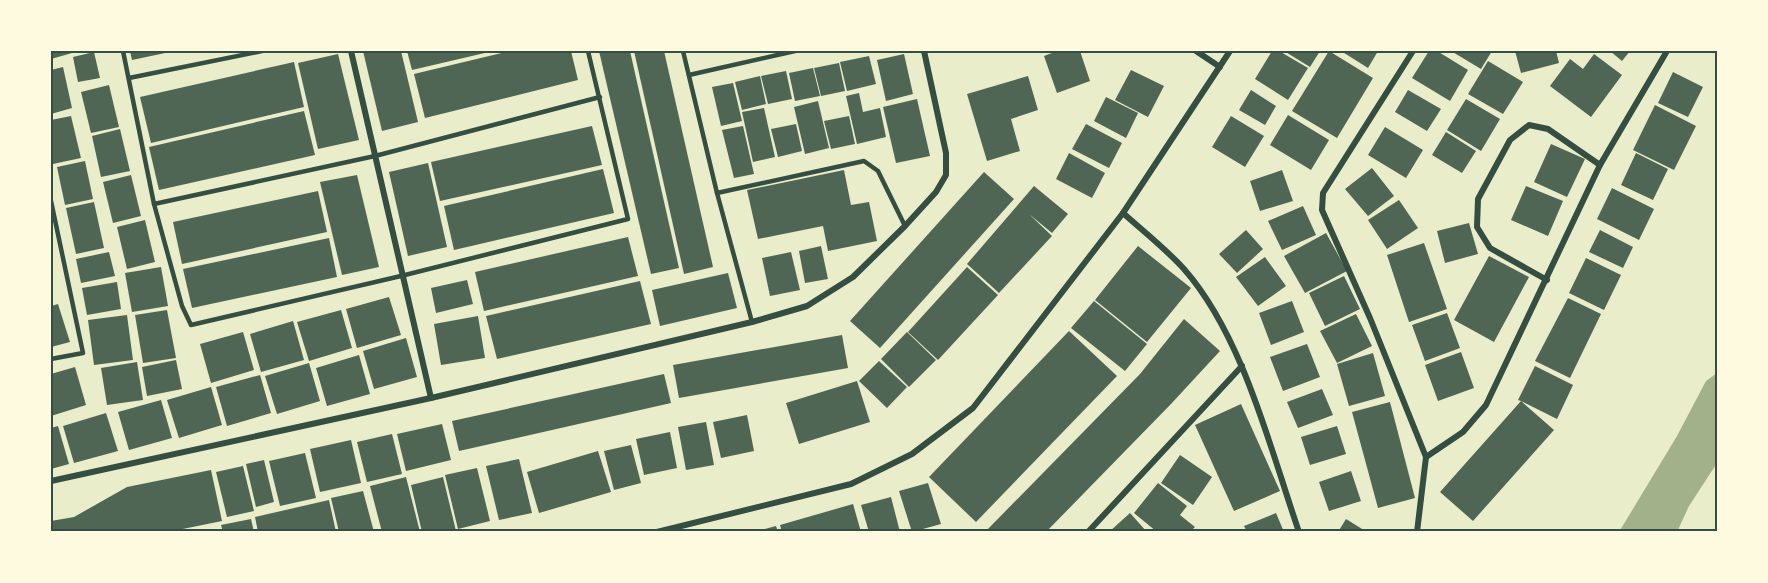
<svg xmlns="http://www.w3.org/2000/svg" width="1768" height="583" viewBox="0 0 1768 583" font-family="Commissioner,sans-serif">
  <style>
    .water { fill: #a3b18a }
    .building { fill: #4f6655 }
    .lines { fill: none; stroke-linecap: round; stroke-linejoin: round }
    .service { stroke: #344e41; stroke-width: 4.5 }
    .minor { stroke: #344e41; stroke-width: 6 }
    .neatline { fill: none; stroke: #344e41; stroke-width: 2 }
  </style>
  <rect width="100%" height="100%" fill="#e9edc9"/>
  <path class="water" d="M1717,373v90l-28,43 -12,26h-58l58,-96 29,-55z"/>
  <g class="building">
    <path d="M51,51h21v2l-21,6z"/>
    <path d="M130,51h40v1l-38,8z"/>
    <path d="M363,51h38l17,71 -36,9z"/>
    <path d="M407,51h82v1l-77,18z"/>
    <path d="M510,51h61l7,29 -153,38 -11,-44z"/>
    <path d="M599,51h31l49,217 -28,6z"/>
    <path d="M634,51h30l49,216 -29,7z"/>
    <path d="M1057,51h23l10,30 -33,12 -13,-37z"/>
    <path d="M1272,51h7l29,17 -20,32 -33,-21z"/>
    <path d="M1284,51h36l-10,16z"/>
    <path d="M1329,51l44,27 -36,60 -45,-27z"/>
    <path d="M1341,51h37l-10,17z"/>
    <path d="M1429,51h8l31,19 -18,31 -38,-23z"/>
    <path d="M1451,51h41l-11,18z"/>
    <path d="M1515,51h41l3,12 -38,10z"/>
    <path d="M1610,51h20l-8,10z"/>
    <path d="M94,52l6,26 -22,4 -5,-25z"/>
    <path d="M338,54l21,86 -41,9 -20,-86z"/>
    <path d="M904,54l9,40 -27,7 -9,-41z"/>
    <path d="M1594,54l28,21 -31,42 -41,-31 20,-27 13,10z"/>
    <path d="M869,56l7,28 -29,7 -7,-29z"/>
    <path d="M1488,61l35,21 -20,32 -35,-20z"/>
    <path d="M294,62l10,45 -153,36 -11,-46z"/>
    <path d="M839,63l6,28 -24,5 -7,-28z"/>
    <path d="M63,67l9,41 -21,6v-44z"/>
    <path d="M813,68l7,28 -25,5 -6,-28z"/>
    <path d="M1131,70l33,16 -16,31 -33,-17z"/>
    <path d="M786,71l6,28 -24,5 -7,-28z"/>
    <path d="M1673,72l30,15 -15,30 -30,-14z"/>
    <path d="M760,76l6,28 -24,6 -7,-28z"/>
    <path d="M1028,76l10,34 -27,9 9,32 -33,10 -20,-67z"/>
    <path d="M733,83l9,38 -21,5 -9,-39z"/>
    <path d="M109,85l10,42 -28,6 -10,-41z"/>
    <path d="M1251,90l25,16 -11,19 -26,-15z"/>
    <path d="M1408,90l33,19 -14,22 -32,-19z"/>
    <path d="M859,93l4,19 17,-4 6,29 -29,7 -11,-48z"/>
    <path d="M1106,97l32,16 -12,25 -32,-17z"/>
    <path d="M917,99l13,57 -34,7 -13,-56z"/>
    <path d="M1466,99l34,20 -19,32 -34,-21z"/>
    <path d="M818,101l11,47 -24,6 -11,-47z"/>
    <path d="M1655,105l41,21 -22,44 -41,-20z"/>
    <path d="M764,108l11,49 -22,5 -11,-50z"/>
    <path d="M304,111l11,44 -156,35 -10,-43z"/>
    <path d="M1288,115l41,25 -18,30 -41,-25z"/>
    <path d="M71,116l10,42 -28,6 -2,-44z"/>
    <path d="M849,116l6,28 -24,5 -7,-28z"/>
    <path d="M1231,116l33,20 -19,31 -33,-20z"/>
    <path d="M796,124l6,27 -24,6 -7,-28z"/>
    <path d="M1086,124l36,19 -13,25 -37,-19z"/>
    <path d="M592,126l10,39 -162,36 -9,-39z"/>
    <path d="M743,126l11,48 -20,4 -12,-48z"/>
    <path d="M1385,127l38,23 -17,28 -38,-23z"/>
    <path d="M120,129l10,42 -29,6 -9,-41z"/>
    <path d="M1446,132l30,19 -14,22 -30,-18z"/>
    <path d="M1551,144l34,15 -18,38 -33,-15z"/>
    <path d="M1069,153l36,20 -13,25 -36,-19z"/>
    <path d="M1636,153l32,16 -15,31 -32,-15z"/>
    <path d="M85,161l8,38 -28,6 -8,-38z"/>
    <path d="M428,163l19,84 -39,9 -19,-84z"/>
    <path d="M1372,168l22,28 -26,20 -23,-27z"/>
    <path d="M603,169l11,44 -160,37 -10,-44z"/>
    <path d="M844,170l7,35 18,-3 8,39 -49,10 -5,-25 -65,13 -11,-49z"/>
    <path d="M1282,170l11,31 -33,10 -10,-30z"/>
    <path d="M984,172l30,27 -134,149 -30,-27z"/>
    <path d="M131,175l10,41 -28,7 -10,-41z"/>
    <path d="M357,175l22,92 -37,8 -22,-93z"/>
    <path d="M1034,186l34,28 -16,19 -23,-19 23,22 -53,57 -32,-29z"/>
    <path d="M1526,186l37,15 -15,35 -37,-16z"/>
    <path d="M1612,188l42,21 -15,31 -42,-21z"/>
    <path d="M318,191l9,41 -145,32 -9,-42z"/>
    <path d="M1399,200l19,28 -31,21 -19,-29z"/>
    <path d="M94,202l10,46 -28,6 -10,-46z"/>
    <path d="M1303,206l13,29 -34,15 -14,-29z"/>
    <path d="M145,220l10,42 -28,7 -10,-42z"/>
    <path d="M1469,223l9,31 -33,9 -8,-32z"/>
    <path d="M1246,230l17,19 -26,24 -18,-19z"/>
    <path d="M1600,230l33,17 -10,21 -34,-16z"/>
    <path d="M1326,233l21,38 -42,22 -21,-37z"/>
    <path d="M628,237l10,39 -154,35 -9,-39z"/>
    <path d="M329,238l8,39 -145,31 -9,-39z"/>
    <path d="M1424,243l23,66 -38,13 -22,-67z"/>
    <path d="M821,246l7,33 -23,4 -6,-32z"/>
    <path d="M1138,246l53,42 -44,54 -52,-42z"/>
    <path d="M109,252l6,24 -34,7 -5,-24z"/>
    <path d="M791,252l9,38 -30,6 -8,-38z"/>
    <path d="M1489,256l40,21 -35,65 -40,-22z"/>
    <path d="M1265,257l21,29 -28,20 -22,-29z"/>
    <path d="M1586,258l35,17 -17,35 -35,-17z"/>
    <path d="M161,267l7,39 -36,6 -7,-39z"/>
    <path d="M967,267l31,28 -60,65 -30,-28z"/>
    <path d="M728,273l9,35 -77,18 -8,-36z"/>
    <path d="M1344,276l16,33 -35,17 -16,-33z"/>
    <path d="M467,280l6,24 -37,9 -5,-25z"/>
    <path d="M640,281l11,43 -154,35 -11,-43z"/>
    <path d="M117,282l4,27 -34,6 -5,-27z"/>
    <path d="M389,297l12,38 -44,13 -11,-39z"/>
    <path d="M1568,298l33,16 -31,64 -35,-17z"/>
    <path d="M1094,301l53,43 -22,27 -54,-43z"/>
    <path d="M1292,301l12,31 -33,13 -12,-32z"/>
    <path d="M58,304l12,38 -19,5v-41z"/>
    <path d="M167,310l9,48 -33,5 -8,-48z"/>
    <path d="M341,310l11,38 -43,13 -12,-39z"/>
    <path d="M1447,313l13,35 -35,13 -13,-36z"/>
    <path d="M1356,314l16,32 -35,17 -17,-32z"/>
    <path d="M127,315l6,45 -39,5 -6,-45z"/>
    <path d="M478,316l7,42 -44,7 -7,-41z"/>
    <path d="M1184,319l36,32 -49,53 -125,128h-61l155,-158z"/>
    <path d="M293,321l11,39 -43,12 -11,-38z"/>
    <path d="M1069,331l48,45 -141,146 -47,-45z"/>
    <path d="M243,332l11,38 -43,13 -11,-39z"/>
    <path d="M907,332l29,28 -27,27 -28,-28z"/>
    <path d="M842,335l6,33 -169,30 -6,-33z"/>
    <path d="M406,338l11,39 -43,12 -11,-38z"/>
    <path d="M1307,344l13,33 -37,14 -13,-34z"/>
    <path d="M1461,352l13,36 -36,13 -13,-36z"/>
    <path d="M1373,353l12,43 -36,10 -12,-42z"/>
    <path d="M359,355l11,39 -43,12 -11,-38z"/>
    <path d="M176,360l6,29 -35,7 -5,-29z"/>
    <path d="M879,361l28,26 -20,21 -28,-27z"/>
    <path d="M137,362l6,38 -36,5 -6,-37z"/>
    <path d="M309,363l11,38 -43,13 -12,-38z"/>
    <path d="M1535,366l38,19 -16,34 -36,-18 33,29 -81,91 -33,-29 81,-91 -3,-1z"/>
    <path d="M75,367l11,38 -35,11v-42z"/>
    <path d="M664,374l7,29 -212,48 -7,-30z"/>
    <path d="M260,375l11,38 -44,13 -11,-39z"/>
    <path d="M857,381l13,41 -71,22 -13,-41z"/>
    <path d="M211,387l11,38 -43,13 -12,-38z"/>
    <path d="M1322,389l11,26 -35,13 -11,-26z"/>
    <path d="M161,400l11,38 -43,12 -11,-38z"/>
    <path d="M1390,402l25,96 -37,10 -26,-96z"/>
    <path d="M1241,404l39,87 -46,20 -39,-86z"/>
    <path d="M106,413l12,38 -44,12 -11,-37z"/>
    <path d="M747,415l7,36 -33,7 -8,-36z"/>
    <path d="M706,422l8,43 -28,5 -8,-43z"/>
    <path d="M442,424l9,36 -45,11 -9,-37z"/>
    <path d="M58,426l11,38 -18,5v-41z"/>
    <path d="M1337,426l9,28 -36,11 -9,-28z"/>
    <path d="M670,432l7,36 -33,7 -8,-36z"/>
    <path d="M392,434l10,40 -35,8 -10,-40z"/>
    <path d="M351,440l10,43 -41,9 -10,-43z"/>
    <path d="M631,445l10,38 -27,7 -10,-39z"/>
    <path d="M598,451l13,41 -72,21 -12,-41z"/>
    <path d="M305,453l11,45 -36,8 -11,-45z"/>
    <path d="M1180,455l32,22 -19,28 -32,-22z"/>
    <path d="M519,459l13,54 -33,7 -13,-54z"/>
    <path d="M264,460l10,42 -18,5 -10,-43z"/>
    <path d="M243,466l11,45 -27,6 -11,-45z"/>
    <path d="M477,468l13,53 -32,8 -13,-54z"/>
    <path d="M211,470l11,51 -54,11h-117v-11l23,-4 53,-30z"/>
    <path d="M1351,471l10,30 -32,10 -10,-29z"/>
    <path d="M406,477l14,55h-38l-12,-46z"/>
    <path d="M443,477l13,54 -34,1 -11,-47z"/>
    <path d="M928,483l13,41 -29,8 -13,-41z"/>
    <path d="M1158,483l29,23 -7,9 15,12 -5,5h-33l-23,-19z"/>
    <path d="M363,491l11,41h-35l-8,-34z"/>
    <path d="M891,497l9,35h-31l-8,-27z"/>
    <path d="M329,500l7,32h-78l-3,-15z"/>
    <path d="M853,504l8,28h-79l-2,-7z"/>
    <path d="M1130,513l17,19h-38z"/>
    <path d="M1276,513l8,19h-37l-3,-6z"/>
    <path d="M251,519l3,13h-31l-2,-7z"/>
    <path d="M1346,519l21,13h-29z"/>
    <path d="M776,526l2,6h-20l-1,-1z"/>
  </g>
  <g class="lines">
    <g class="service">
      <path d="M123,51l31,153 28,102 9,19 210,-49 227,-57 -40,-168"/>
      <path d="M683,51l34,142 35,129"/>
      <path d="M689,75l106,-24"/>
      <path d="M129,78l133,-27"/>
      <path d="M717,193l147,-32 14,10 27,55"/>
      <path d="M51,201l32,152 -32,6"/>
      <path d="M154,204l221,-48 225,-59"/>
    </g>
    <g class="minor">
      <path d="M351,51l80,347"/>
      <path d="M1196,51l24,16"/>
      <path d="M1413,51l-90,142 -1,17 48,108 56,139 37,-25 23,-27 114,-240 67,-114"/>
      <path d="M1123,213c20,18 43,36 61,56 59,67 86,179 115,263"/>
      <path d="M1547,280l-57,-32 -13,-21 1,-28 32,-59 19,-15 19,4 52,36"/>
      <path d="M51,481l380,-83 321,-76 55,-16 46,-29 52,-51 31,-34 10,-17v-22l-22,-102"/>
      <path d="M657,532l194,-48 61,-30 61,-46 150,-195 107,-162"/>
      <path d="M1088,532l154,-166"/>
      <path d="M1417,532l9,-75"/>
    </g>
  </g>
  <rect width="1768" height="583" fill="none" stroke="#fefae0" stroke-width="105"/>
  <rect x="52" y="52" width="1664" height="478" class="neatline"/>
</svg>
